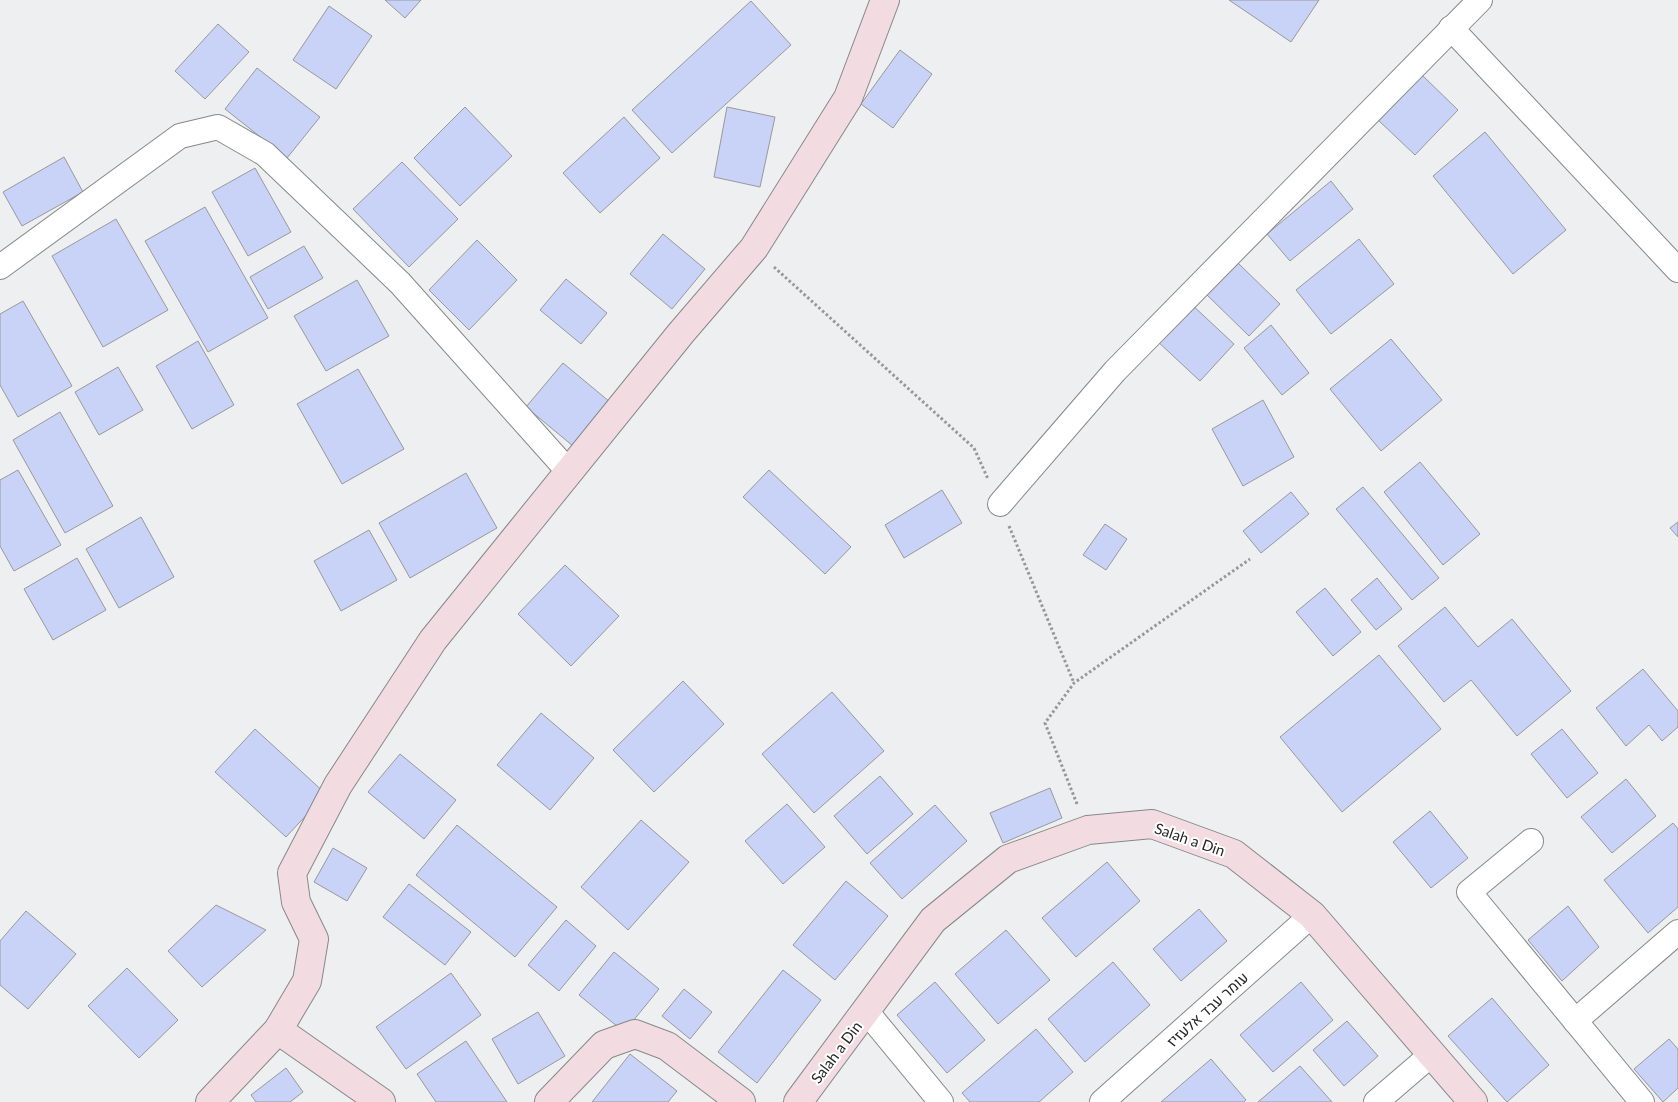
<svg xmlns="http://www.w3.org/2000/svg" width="1678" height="1102" viewBox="0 0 1678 1102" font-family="Lato,Heebo,sans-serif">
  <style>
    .building { fill: #c8d3f7; stroke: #98999b }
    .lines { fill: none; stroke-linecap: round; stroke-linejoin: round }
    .street-casing { stroke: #878889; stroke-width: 26 }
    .secondary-casing { stroke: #878889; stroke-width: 30 }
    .path { stroke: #979799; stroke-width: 3; stroke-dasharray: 2.5 2.5; stroke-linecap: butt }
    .street { stroke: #fff; stroke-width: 24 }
    .secondary { stroke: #f2dce2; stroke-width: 28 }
    .labels { text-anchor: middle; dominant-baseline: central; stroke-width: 4; stroke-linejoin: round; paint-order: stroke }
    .street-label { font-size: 15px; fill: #272728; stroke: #fff }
  </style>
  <rect width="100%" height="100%" fill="#eeeff1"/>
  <g class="building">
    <path d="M385,0h36l-16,18z"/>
    <path d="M1229,0h90l-28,42z"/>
    <path d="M751,1l40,44 -119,108 -40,-43z"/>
    <path d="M329,6l43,30 -36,53 -43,-29z"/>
    <path d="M218,24l31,28 -44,47 -30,-28z"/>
    <path d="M900,50l32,24 -39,54 -32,-24z"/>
    <path d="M257,68l63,49 -33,41 -62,-49z"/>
    <path d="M1421,74l37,36 -43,45 -38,-36z"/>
    <path d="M465,107l47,49 -52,50 -46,-48z"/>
    <path d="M727,107l48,10 -15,70 -46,-10z"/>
    <path d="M624,117l36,41 -60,55 -37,-40z"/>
    <path d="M1485,132l81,98 -53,44 -80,-98z"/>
    <path d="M64,157l19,35 -61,34 -19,-34z"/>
    <path d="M402,162l56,57 -49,48 -56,-58z"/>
    <path d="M255,168l36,64 -43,24 -36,-64z"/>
    <path d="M1331,181l22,28 -63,52 -23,-27z"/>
    <path d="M205,207l63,111 -60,34 -63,-111z"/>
    <path d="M116,219l52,91 -65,37 -51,-91z"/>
    <path d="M663,234l42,35 -33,40 -42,-35z"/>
    <path d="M1359,239l35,45 -63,50 -35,-44z"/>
    <path d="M477,240l40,40 -48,50 -40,-40z"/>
    <path d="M304,246l19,32 -55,31 -18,-32z"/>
    <path d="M1237,262l43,42 -31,32 -43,-42z"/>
    <path d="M566,279l41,34 -26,31 -41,-34z"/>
    <path d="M357,280l32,56 -63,35 -32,-55z"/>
    <path d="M23,301l49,85 -54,31 -18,-32v-71z"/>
    <path d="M1190,303l44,41 -34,37 -44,-41z"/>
    <path d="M1271,325l38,48 -27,22 -38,-47z"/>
    <path d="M1391,339l51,61 -61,51 -51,-62z"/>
    <path d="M198,341l36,64 -42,24 -36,-63z"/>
    <path d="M563,363l47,39 -37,44 -47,-39z"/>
    <path d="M118,367l25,43 -44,25 -24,-43z"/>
    <path d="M358,369l46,80 -62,35 -45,-80z"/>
    <path d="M1263,400l31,57 -51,29 -31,-57z"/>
    <path d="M60,412l53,94 -48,27 -52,-93z"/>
    <path d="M1420,462l60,72 -37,31 -59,-73z"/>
    <path d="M18,470l43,75 -47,26 -14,-25v-66z"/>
    <path d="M769,470l82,77 -26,27 -82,-77z"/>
    <path d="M466,473l31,55 -87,50 -31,-55z"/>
    <path d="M1363,487l76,91 -27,22 -76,-91z"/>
    <path d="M942,490l20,33 -58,35 -19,-33z"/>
    <path d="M1291,492l18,22 -48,39 -18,-22z"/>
    <path d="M141,517l33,60 -55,31 -33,-59z"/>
    <path d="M1678,522v15l-8,-9z"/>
    <path d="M1105,524l22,15 -21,31 -23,-15z"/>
    <path d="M369,530l28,50 -56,31 -27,-50z"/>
    <path d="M77,558l29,52 -53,30 -29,-51z"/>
    <path d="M565,565l54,51 -48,50 -53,-52z"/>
    <path d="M1377,578l25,31 -26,21 -25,-30z"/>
    <path d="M1325,588l36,44 -28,24 -37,-44z"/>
    <path d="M1445,607l33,40 34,-28 59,72 -54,45 -46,-56 -27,22 -46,-56z"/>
    <path d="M1379,655l62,74 -99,83 -62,-75z"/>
    <path d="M1643,669l35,42v16l-16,14 -13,-16 -23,21 -30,-38z"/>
    <path d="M683,681l41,43 -70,68 -41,-42z"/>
    <path d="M832,692l52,59 -70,62 -52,-59z"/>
    <path d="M541,713l53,45 -44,52 -53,-45z"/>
    <path d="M255,729l71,65 -40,43 -71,-65z"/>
    <path d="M1562,729l36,44 -31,25 -36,-44z"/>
    <path d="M400,754l56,46 -32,39 -56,-47z"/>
    <path d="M880,776l33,38 -46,40 -33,-38z"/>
    <path d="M1626,779l30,37 -44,37 -31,-36z"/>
    <path d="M1050,788l12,30 -59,25 -13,-30z"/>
    <path d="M787,804l38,43 -42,37 -38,-43z"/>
    <path d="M935,805l32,36 -65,58 -32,-36z"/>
    <path d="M1430,811l38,47 -37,30 -38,-46z"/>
    <path d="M641,820l48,42 -61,68 -47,-43z"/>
    <path d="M1673,823l5,6v78l-30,26 -44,-53z"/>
    <path d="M457,825l100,82 -42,50 -99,-82z"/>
    <path d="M333,848l34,20 -20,33 -33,-19z"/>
    <path d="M1107,862l33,39 -64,56 -34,-39z"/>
    <path d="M846,881l42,35 -53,64 -42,-35z"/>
    <path d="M409,884l62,48 -26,33 -62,-48z"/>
    <path d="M216,905l50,25 -64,57 -34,-36z"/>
    <path d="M1568,906l31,41 -37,34 -34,-41z"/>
    <path d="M1199,909l28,32 -46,40 -28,-32z"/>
    <path d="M26,911l50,43 -48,55 -28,-24v-44z"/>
    <path d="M566,920l30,26 -37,45 -31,-26z"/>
    <path d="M1006,930l44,50 -52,44 -43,-50z"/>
    <path d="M614,952l45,37 -35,43 -45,-37z"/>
    <path d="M1113,962l37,43 -65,57 -37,-43z"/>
    <path d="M127,968l51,52 -39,38 -51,-52z"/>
    <path d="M783,970l38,30 -64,83 -39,-31z"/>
    <path d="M451,973l30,42 -75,54 -30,-42z"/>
    <path d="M935,982l50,58 -38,33 -50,-58z"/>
    <path d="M1301,982l32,38 -60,52 -33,-37z"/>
    <path d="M684,989l28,23 -22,27 -28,-23z"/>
    <path d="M1492,998l57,67 -42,37 -59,-66z"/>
    <path d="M538,1012l27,44 -47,28 -26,-45z"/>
    <path d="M1347,1021l31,35 -34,30 -31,-36z"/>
    <path d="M1036,1029l37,43 -34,30h-69l-8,-9z"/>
    <path d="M1669,1039l9,10v39l-15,14 -29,-33z"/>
    <path d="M466,1041l41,61h-71l-19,-28z"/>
    <path d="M630,1054l47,37 -9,11h-76z"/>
    <path d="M1211,1059l35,41 -2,2h-83z"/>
    <path d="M1300,1066l32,36h-74z"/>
    <path d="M286,1068l17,24 -13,10h-34l-5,-7z"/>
  </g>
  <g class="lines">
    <defs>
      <g id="street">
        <path d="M1451,28l227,242"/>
        <path d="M0,267l180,-131 38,-9 47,27 135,129 169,189"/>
        <path d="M1000,504l115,-133 365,-371"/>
        <path d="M1531,841l-62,51 173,210"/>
        <path d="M866,1011l75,91"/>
        <path d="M1575,1021l103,-89"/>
        <path d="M1102,1102l210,-187"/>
        <path d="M1376,1102l56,-48"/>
      </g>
      <g id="secondary">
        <path d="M278,1030l103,72"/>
        <path d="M210,1102l68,-72 29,-49 7,-42 -18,-37 -4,-29 46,-88 95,-145 248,-307 73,-85 94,-150 37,-98"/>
        <path d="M549,1102l55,-57 31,-11 32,12 74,56"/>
        <path d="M798,1102l135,-182 75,-61 80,-29 64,-6 82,30 78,61 161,187"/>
      </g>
    </defs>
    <use href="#street" class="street-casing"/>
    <use href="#secondary" class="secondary-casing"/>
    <g class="path">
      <path d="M774,267l200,181 14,31"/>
      <path d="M1009,526l65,157"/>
      <path d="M1077,804l-32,-81 29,-40 176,-124"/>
    </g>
    <use href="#street" class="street"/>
    <use href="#secondary" class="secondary"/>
  </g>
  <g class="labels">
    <g class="street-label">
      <text transform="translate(1190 839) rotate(19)">Salah a Din</text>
      <text transform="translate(1207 1009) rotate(-42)">עומר עבד אלעזיז</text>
      <text transform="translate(836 1052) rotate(-53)">Salah a Din</text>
    </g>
  </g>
</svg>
